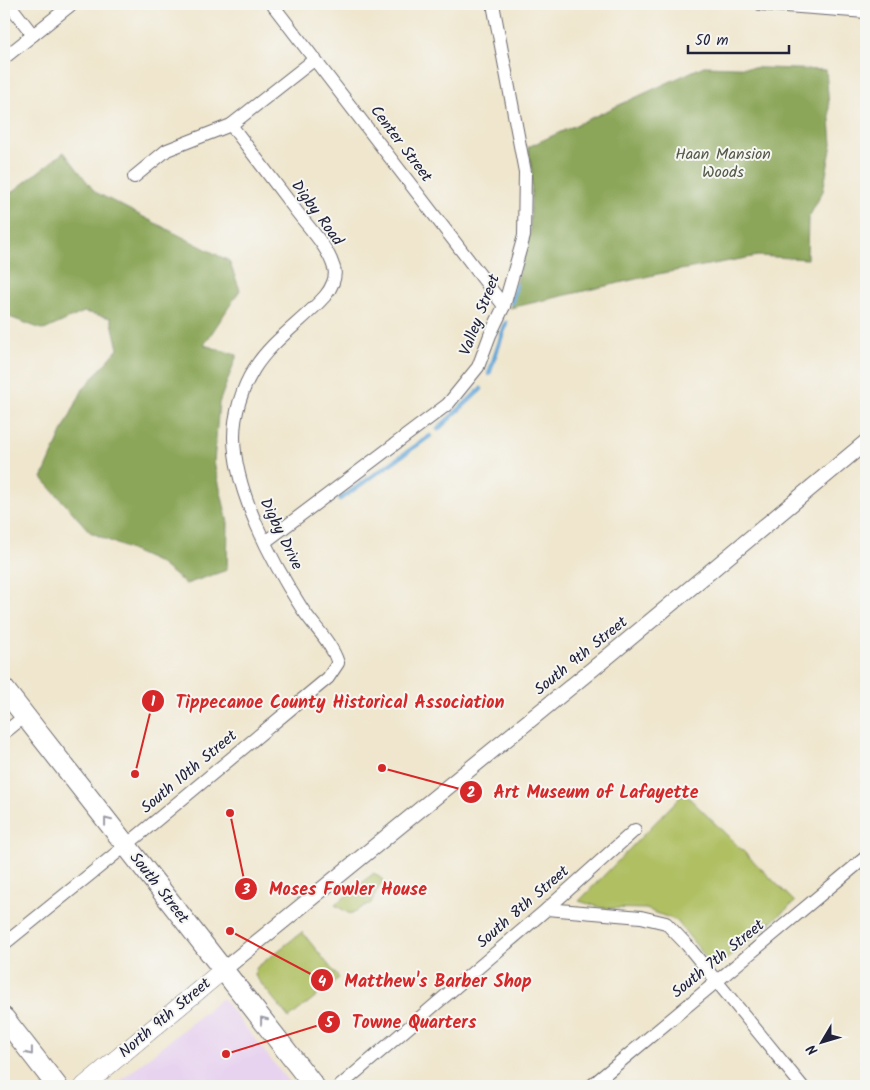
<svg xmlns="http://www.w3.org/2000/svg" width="870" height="1090" viewBox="0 0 870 1090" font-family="Kalam,sans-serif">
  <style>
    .built { fill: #e7d2ef }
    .green { fill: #afbf62; stroke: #68704e }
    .forest { fill: #8ba658; stroke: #56644a }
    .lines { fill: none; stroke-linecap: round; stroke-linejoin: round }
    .stream { stroke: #62a5d7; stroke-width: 4.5 }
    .minor-casing { stroke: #6a676e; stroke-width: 14 }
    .tertiary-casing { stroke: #6a676e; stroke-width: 17 }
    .secondary-casing { stroke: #6a676e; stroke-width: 19 }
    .primary-casing { stroke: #6a676e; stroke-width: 22 }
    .minor { stroke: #fff; stroke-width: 12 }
    .tertiary { stroke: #fff; stroke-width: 15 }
    .secondary { stroke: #fff; stroke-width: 18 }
    .primary { stroke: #fff; stroke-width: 20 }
    .oneway { stroke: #9c9ca7 }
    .labels { text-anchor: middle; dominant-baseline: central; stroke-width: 4; stroke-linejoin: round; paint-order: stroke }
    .street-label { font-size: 16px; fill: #22223b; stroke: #f6f6f2 }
    .park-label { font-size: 16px; fill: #535949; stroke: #f6f6f2 }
    .leader { fill: none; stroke: #d62828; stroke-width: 2 }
    .callout-dot { fill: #d62828; stroke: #f6f6f2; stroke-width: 2 }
    .mark-label { font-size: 15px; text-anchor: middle; font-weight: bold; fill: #fff }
    .callout-label { font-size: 18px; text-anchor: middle; font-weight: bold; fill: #d62828; stroke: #f6f6f2; stroke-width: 4; stroke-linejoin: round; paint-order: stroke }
  </style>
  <rect width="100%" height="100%" fill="#f6f6f2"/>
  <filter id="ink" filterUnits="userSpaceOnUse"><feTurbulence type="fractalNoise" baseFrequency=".02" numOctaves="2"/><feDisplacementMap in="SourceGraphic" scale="10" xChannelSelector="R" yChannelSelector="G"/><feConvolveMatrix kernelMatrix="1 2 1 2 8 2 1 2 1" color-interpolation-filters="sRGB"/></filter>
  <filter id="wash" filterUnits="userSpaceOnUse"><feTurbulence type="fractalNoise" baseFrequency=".0096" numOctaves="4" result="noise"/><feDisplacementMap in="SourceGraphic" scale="20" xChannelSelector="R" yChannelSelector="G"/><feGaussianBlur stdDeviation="1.12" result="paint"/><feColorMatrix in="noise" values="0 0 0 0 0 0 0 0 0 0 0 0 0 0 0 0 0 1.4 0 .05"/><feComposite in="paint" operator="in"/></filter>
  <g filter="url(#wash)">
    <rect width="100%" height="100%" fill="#efe6cd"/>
    <path class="built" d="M222,998l70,88h-178z"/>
    <g class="green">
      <path d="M684,793l111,109 -80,67 -38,-48 -31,-12 -44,-1 -23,-7z"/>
      <path d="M374,873l9,7 -12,23 -21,11 -15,-9z"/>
      <path d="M302,932l37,46 -50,40 -34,-42 1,-8z"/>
    </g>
    <g class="forest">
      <path d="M704,66l122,4 6,74 -9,47 -15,28 -1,40 -49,-3 -100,18 -148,34 20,-74 2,-64 -4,-23z"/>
      <path d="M64,152l31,40 134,69 11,29 -36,55 33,10 -18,48 -5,59 14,61 -1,47 -41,14 -27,-21 -69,-31 -48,-54 21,-48 20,-41 35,-40 -7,-31 -27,-6 -40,18 -40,-15v-125l7,3z"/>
    </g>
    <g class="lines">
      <g class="stream">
        <path d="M512,303l4,-18"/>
        <path d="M489,374l17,-51"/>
        <path d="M438,429l43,-40"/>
        <path d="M340,499l90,-63"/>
      </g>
    </g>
  </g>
  <g filter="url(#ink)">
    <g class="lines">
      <defs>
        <g id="minor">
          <path d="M9,4l24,31"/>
          <path d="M272,4l232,302"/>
          <path d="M760,4l106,8"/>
          <path d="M4,58l68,-54"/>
          <path d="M134,177l33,-27 64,-25 84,-66"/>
          <path d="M265,542l183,-138 30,-37 12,-32 14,-29 20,-70 1,-64 -32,-168"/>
          <path d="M4,733l21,-17"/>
          <path d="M547,909l94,8 25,6 21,22 115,141"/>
          <path d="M4,944l136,-110 188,-156 10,-15c-7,-22 -25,-37 -37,-56 -29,-45 -67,-117 -67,-170 0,-23 8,-49 20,-68 18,-29 49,-48 71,-73 6,-7 12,-19 9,-28 -6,-21 -24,-39 -37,-56 -22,-29 -44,-58 -66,-87"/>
          <path d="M340,1086l207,-177 88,-79"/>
          <path d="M591,1086l275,-229"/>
        </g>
        <path id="tertiary" d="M223,970l388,-316 255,-212"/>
        <path id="secondary" d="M84,1086l139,-116"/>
        <g id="primary">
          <path d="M4,689l310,397"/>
          <path d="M4,1018l53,68"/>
        </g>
      </defs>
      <use href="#minor" class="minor-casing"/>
      <use href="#tertiary" class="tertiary-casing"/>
      <use href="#secondary" class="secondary-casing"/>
      <use href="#primary" class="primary-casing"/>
      <use href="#minor" class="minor"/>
      <use href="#tertiary" class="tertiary"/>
      <use href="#secondary" class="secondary"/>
      <use href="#primary" class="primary"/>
    </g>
    <defs><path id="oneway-chevron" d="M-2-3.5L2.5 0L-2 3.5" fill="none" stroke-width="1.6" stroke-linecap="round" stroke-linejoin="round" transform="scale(1.25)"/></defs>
    <g class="oneway">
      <use href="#oneway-chevron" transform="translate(107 821) rotate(-128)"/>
      <use href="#oneway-chevron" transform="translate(263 1020) rotate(-128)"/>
      <use href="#oneway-chevron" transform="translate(30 1052) rotate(52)"/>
    </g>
  </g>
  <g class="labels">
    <g class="street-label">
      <text transform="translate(401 144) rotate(53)">Center Street</text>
      <text transform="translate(317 213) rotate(54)">Digby Road</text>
      <text transform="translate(480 315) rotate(-69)">Valley Street</text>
      <text transform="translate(281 534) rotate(64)">Digby Drive</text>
      <text transform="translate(581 656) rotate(-39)">South 9th Street</text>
      <text transform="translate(189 772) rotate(-40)">South 10th Street</text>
      <text transform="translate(159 888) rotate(52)">South Street</text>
      <text transform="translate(523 907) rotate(-41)">South 8th Street</text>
      <text transform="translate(718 959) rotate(-39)">South 7th Street</text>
      <text transform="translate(165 1018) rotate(-40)">North 9th Street</text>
    </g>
    <g class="park-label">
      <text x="723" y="154">Haan Mansion<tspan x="723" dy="18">Woods</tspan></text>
    </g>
  </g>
  <path class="leader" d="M135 774L153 701M382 768L471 792M230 813L246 889M230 931L322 980M226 1054L329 1022"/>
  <g class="callout-dot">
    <circle cx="135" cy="774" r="5"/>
    <circle cx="382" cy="768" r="5"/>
    <circle cx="230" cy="813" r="5"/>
    <circle cx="230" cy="931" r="5"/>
    <circle cx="226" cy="1054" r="5"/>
    <circle cx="153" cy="701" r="12"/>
    <circle cx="471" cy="792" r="12"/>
    <circle cx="246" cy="889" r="12"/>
    <circle cx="322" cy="980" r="12"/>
    <circle cx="329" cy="1022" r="12"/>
  </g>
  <g class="mark-label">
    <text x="153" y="706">1</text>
    <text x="471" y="797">2</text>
    <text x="246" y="894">3</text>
    <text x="322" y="986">4</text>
    <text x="329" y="1027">5</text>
  </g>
  <g class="callout-label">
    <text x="340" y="708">Tippecanoe County Historical Association</text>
    <text x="596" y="798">Art Museum of Lafayette</text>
    <text x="348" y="895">Moses Fowler House</text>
    <text x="438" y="987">Matthew's Barber Shop</text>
    <text x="414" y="1028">Towne Quarters</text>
  </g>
  <rect width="870" height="1090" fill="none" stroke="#f6f6f2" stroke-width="20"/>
  <g transform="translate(822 1042) rotate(232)" stroke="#f6f6f2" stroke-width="4" paint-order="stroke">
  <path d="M0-4L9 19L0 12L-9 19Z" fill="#22223b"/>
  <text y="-8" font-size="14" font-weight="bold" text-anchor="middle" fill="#22223b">N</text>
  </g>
  <path d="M688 45v8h101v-8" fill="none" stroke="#22223b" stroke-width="2.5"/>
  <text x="695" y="45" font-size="15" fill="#22223b" stroke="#f6f6f2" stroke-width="4" paint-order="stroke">50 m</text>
</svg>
